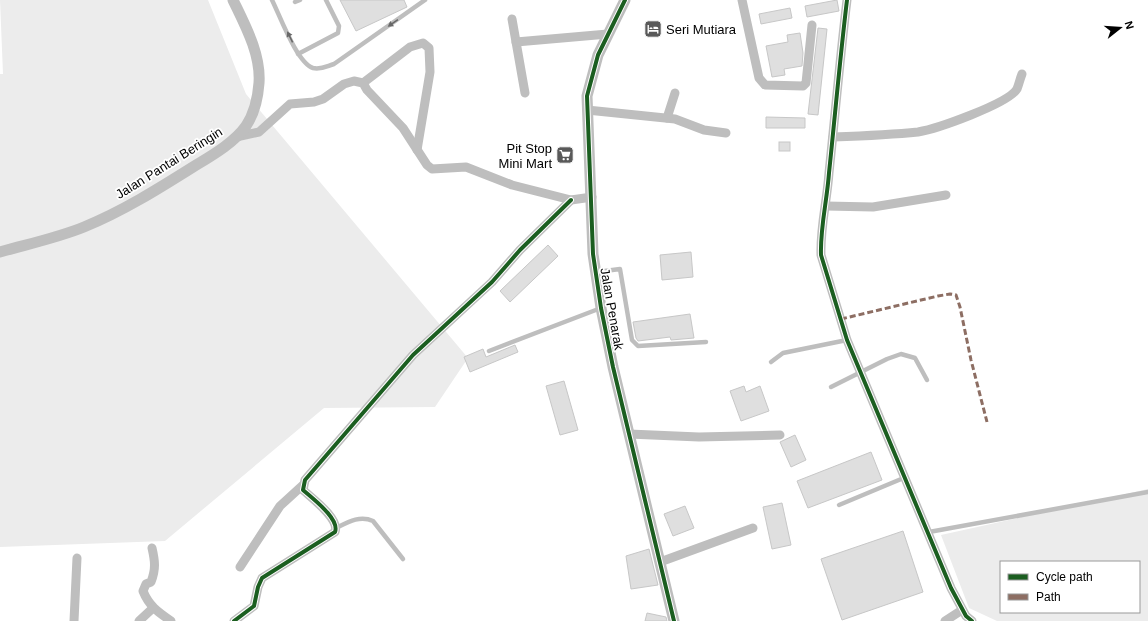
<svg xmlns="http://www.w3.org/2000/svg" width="1148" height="621" viewBox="0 0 1148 621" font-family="Helvetica,sans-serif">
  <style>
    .green { fill: #ececec; fill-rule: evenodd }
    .building { fill: #dfdfdf; stroke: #c7c7c7 }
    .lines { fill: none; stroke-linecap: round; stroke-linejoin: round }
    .service { stroke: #bebebe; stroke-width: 4.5 }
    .minor { stroke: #bebebe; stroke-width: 9 }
    .tertiary { stroke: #bebebe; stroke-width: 11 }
    .quiet { stroke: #8d6e63; stroke-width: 3; stroke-dasharray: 6 3; stroke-linecap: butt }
    .cycleway-casing { stroke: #fff; stroke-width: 6 }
    .cycleway { stroke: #1b5e20; stroke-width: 4 }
    .oneway { fill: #686868 }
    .labels { text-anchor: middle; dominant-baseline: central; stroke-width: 3.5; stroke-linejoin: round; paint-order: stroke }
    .poi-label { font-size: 13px; fill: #000; stroke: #fff; text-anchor: start }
    .street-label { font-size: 13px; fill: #000; stroke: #fff }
  </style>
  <rect width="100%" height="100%" fill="#fff"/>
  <g class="green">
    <path d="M0,0h208l38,94 222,264 -33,49 -111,1 -159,133 -165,6v-473h3z"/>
    <path d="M1148,489v132h-151l-28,-13 -28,-73zM1001,562h138v50h-138z"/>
  </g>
  <g class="building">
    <path d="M340,0h64l3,7 -51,24z"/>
    <path d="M837,0l2,11 -32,6 -2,-11z"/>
    <path d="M790,8l2,10 -31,6 -2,-10z"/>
    <path d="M818,28l9,1 -9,86 -10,-1z"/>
    <path d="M800,33l3,20 -1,13 -18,3 1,6 -13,2 -6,-31 22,-4 -1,-7z"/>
    <path d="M766,117l39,1v10h-39z"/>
    <rect x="779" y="142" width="11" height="9"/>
    <path d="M548,245l10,11 -48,46 -10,-11z"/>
    <path d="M691,252l2,25 -31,3 -2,-25z"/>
    <path d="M690,314l4,24 -23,2 -1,-3 -32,4 -2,-3 -3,-16z"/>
    <path d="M515,345l3,7 -48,20 -6,-15 19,-8 3,8z"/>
    <path d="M564,381l14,49 -18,5 -14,-49z"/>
    <path d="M744,386l2,6 14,-6 9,25 -28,10 -11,-30z"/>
    <path d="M795,435l11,25 -15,7 -11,-25z"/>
    <path d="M871,452l11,28 -74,28 -11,-27z"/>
    <path d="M782,503l9,42 -19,4 -9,-42z"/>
    <path d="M685,506l9,22 -21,8 -9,-22z"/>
    <path d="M903,531l20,61 -81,28 -21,-61z"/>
    <path d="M649,549l9,36 -27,4 -5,-33z"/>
    <path d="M647,613l19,4 1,4h-22z"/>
  </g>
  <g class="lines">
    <g class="service">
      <path d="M272,0c8,16 25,63 41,68 8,2 14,-2 21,-4l91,-64"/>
      <path d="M295,2l5,-2"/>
      <path d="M298,54l40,-21 1,-7 -13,-26"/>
      <path d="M597,272l23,-3 12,71 6,6 68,-4"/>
      <path d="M489,351l112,-43"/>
      <path d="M771,362l12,-9 64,-13"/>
      <path d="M831,387l56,-28 14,-5 14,4 12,22"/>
      <path d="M839,505l67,-28"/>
      <path d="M336,528c12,-6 24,-13 37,-7l30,38"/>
      <path d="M929,532l219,-40"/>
    </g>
    <g class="minor">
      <path d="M742,0l17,78 6,7 38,1 3,-3 6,-58"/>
      <path d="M847,0c-7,58 -12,116 -18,173 -2,28 -9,55 -8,82l26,85 104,248 15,28 6,5"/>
      <path d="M512,19l13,74"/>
      <path d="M516,42l92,-8"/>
      <path d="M363,83l47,-36 13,-4 6,5 1,24 -13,78"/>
      <path d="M587,110l88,9 29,11 22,3"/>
      <path d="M667,118l8,-25"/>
      <path d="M236,137l23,-5 31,-28 24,-2 9,-3 21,-15 10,-3 9,2 4,7 36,38 24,37 5,4 34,-2 46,18 59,15 21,-3"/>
      <path d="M833,137c28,-1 56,-2 85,-5 18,-3 90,-28 99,-43 2,-5 3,-10 5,-15"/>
      <path d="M826,206l47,1 73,-12"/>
      <path d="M629,434l70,3 81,-2"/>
      <path d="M152,548c3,13 4,21 -1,34l-5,2 -3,7c6,15 15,21 28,30"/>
      <path d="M660,562l93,-34"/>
      <path d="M240,567l40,-61 23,-21"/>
      <path d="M74,621l3,-63"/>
      <path d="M139,621l14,-13"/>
      <path d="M234,621l20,-15 4,-19 4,-9 73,-46c5,-13 -22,-33 -32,-42l2,-10 108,-125 79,-73 28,-32 51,-50"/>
      <path d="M945,621l17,-11"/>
    </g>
    <g class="tertiary">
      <path d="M625,0l-27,55 -11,41 6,158 8,54 12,59 61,254"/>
      <path d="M0,252c28,-8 57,-14 84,-25 39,-16 74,-38 109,-60 18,-11 41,-24 53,-41 8,-12 12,-29 13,-43 2,-29 -14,-58 -26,-83"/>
    </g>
    <path class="quiet" d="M841,319l97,-23 12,-2 6,1 4,12 11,53 16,62"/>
    <defs>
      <g id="cycleway">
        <path d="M625,0l-27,55 -11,41 6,158 8,54 12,59 61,254"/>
        <path d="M847,0c-7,58 -12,116 -18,173 -2,28 -9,55 -8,82l26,85 104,248 15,28 6,5"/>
        <path d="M234,621l20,-15 4,-19 4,-9 73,-46c5,-13 -22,-33 -32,-42l2,-10 108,-125 79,-73 28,-32 51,-50"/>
      </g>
    </defs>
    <use href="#cycleway" class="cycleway-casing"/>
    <use href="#cycleway" class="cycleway"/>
  </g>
  <defs><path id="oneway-solid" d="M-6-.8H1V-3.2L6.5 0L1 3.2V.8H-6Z"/></defs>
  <g class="oneway">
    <use href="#oneway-solid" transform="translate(393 23) rotate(145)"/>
    <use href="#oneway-solid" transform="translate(290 37) rotate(-116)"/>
  </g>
  <defs>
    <symbol id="hotel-square" viewBox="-11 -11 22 22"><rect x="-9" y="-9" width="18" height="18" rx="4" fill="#595959" stroke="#fff"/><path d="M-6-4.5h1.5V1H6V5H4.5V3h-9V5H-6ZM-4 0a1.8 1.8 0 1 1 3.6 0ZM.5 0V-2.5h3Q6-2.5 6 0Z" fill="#fff"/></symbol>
    <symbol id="supermarket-square" viewBox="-11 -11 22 22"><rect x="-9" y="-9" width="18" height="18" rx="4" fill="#595959" stroke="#fff"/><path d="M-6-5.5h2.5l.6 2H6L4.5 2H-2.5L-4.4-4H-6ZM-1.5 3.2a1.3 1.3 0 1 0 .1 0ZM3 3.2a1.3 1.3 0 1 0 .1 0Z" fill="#fff"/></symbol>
  </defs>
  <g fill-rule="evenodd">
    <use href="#hotel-square" x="643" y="19" width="20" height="20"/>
    <use href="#supermarket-square" x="555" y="145" width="20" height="20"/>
  </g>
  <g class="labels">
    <g class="poi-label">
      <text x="666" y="29">Seri Mutiara</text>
      <text x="552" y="148" text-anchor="end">Pit Stop<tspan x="552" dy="15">Mini Mart</tspan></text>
    </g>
    <g class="street-label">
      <text transform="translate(169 163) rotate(-32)">Jalan Pantai Beringin</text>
      <text transform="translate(612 309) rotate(80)">Jalan Penarak</text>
    </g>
  </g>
  <rect x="1000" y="561" width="140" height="52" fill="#ffffff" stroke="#999999"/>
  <rect x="1008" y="574" width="20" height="6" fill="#1b5e20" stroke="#999999"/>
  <text x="1036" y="581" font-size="12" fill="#000000">Cycle path</text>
  <rect x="1008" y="594" width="20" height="6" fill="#8d6e63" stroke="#999999"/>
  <text x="1036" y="601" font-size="12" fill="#000000">Path</text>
  <g transform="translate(1120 28) rotate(73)" stroke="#ffffff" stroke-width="3" paint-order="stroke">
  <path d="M0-3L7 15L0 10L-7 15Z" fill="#000000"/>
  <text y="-6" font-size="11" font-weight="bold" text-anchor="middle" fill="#000000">N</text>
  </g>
</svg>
